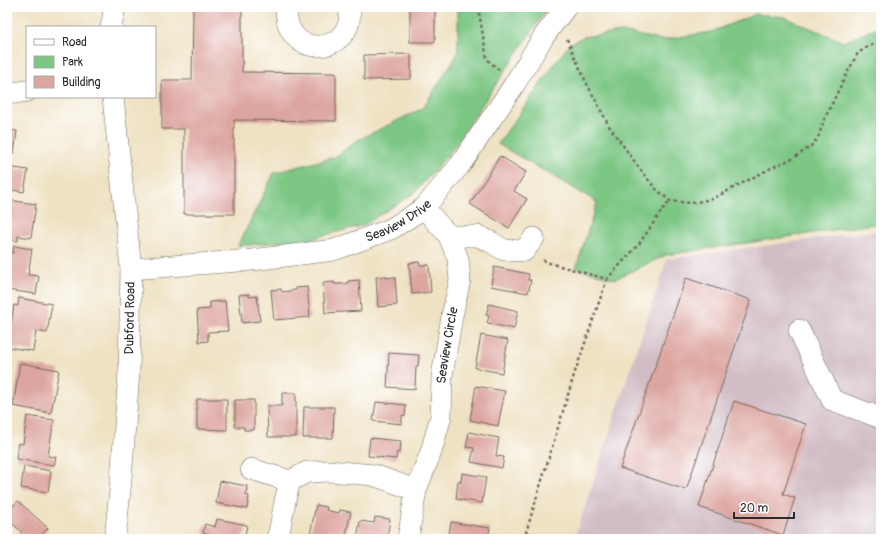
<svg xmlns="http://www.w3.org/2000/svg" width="888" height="546" viewBox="0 0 888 546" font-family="Pangolin,sans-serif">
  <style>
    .industrial { fill: #d2bdc6 }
    .green { fill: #7dc785; stroke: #547958 }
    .building { fill: #dda5a0 }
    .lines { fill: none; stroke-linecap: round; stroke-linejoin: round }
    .minor-casing { stroke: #706b60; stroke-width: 22 }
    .path { stroke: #706b60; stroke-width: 2.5; stroke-dasharray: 3 3; stroke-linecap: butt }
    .minor { stroke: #fff; stroke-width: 21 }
    .labels { text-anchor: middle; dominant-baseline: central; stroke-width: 3; stroke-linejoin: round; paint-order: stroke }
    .street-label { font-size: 13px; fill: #2b2b2b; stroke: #fff }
  </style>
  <rect width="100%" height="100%" fill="#fff"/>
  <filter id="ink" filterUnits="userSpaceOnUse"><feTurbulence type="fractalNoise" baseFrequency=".025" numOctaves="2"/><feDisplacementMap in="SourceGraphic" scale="8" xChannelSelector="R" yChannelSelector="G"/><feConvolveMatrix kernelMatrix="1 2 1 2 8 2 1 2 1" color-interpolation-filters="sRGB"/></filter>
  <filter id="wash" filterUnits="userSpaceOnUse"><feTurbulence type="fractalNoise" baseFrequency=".012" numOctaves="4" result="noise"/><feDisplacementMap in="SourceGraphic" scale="16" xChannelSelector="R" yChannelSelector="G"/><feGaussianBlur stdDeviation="0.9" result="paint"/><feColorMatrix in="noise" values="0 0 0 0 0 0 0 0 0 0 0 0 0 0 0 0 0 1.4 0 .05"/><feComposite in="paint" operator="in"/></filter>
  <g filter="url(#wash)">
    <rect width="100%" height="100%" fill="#efe2c3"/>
    <path class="industrial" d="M881,230v309h-307l93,-280z"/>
    <g class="green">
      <path d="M458,7h90l-97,144 -37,42 -50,32 -54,14 -72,7 36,-73 61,-16 23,-17 65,-32 35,-55z"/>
      <path d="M756,14l28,3 60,25 37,-16v197l-215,32 -51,24 -39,-11 21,-66 -99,-58 57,-81 15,-19 13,-7 39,-5 39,8 50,-8z"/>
    </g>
    <g id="blocks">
      <g class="building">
        <path d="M193,7h49v65l94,1v48l-102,-1v94h-50v-85h-22v-49h30z"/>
        <rect x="410" y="7" width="25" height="35"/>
        <path d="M7,34h2l1,26 -3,1z"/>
        <path d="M411,54v25l-47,1v-25z"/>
        <path d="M7,130l10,1 -3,22h-7z"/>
        <path d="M500,156l26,16 -12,19 13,8 -18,29 -39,-24z"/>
        <path d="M7,167l21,3 -4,22 -17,-3z"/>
        <path d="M7,200l29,4 -5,34 -13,-2v5l-11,-1z"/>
        <path d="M14,246l18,3 -4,26 11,1 -3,18 -29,-4v-38l6,1z"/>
        <path d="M419,262l1,3h9l2,27 -19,2 -3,-31z"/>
        <path d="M494,267l35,7 -1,6h3l-3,13 -37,-7z"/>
        <path d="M386,276v2l9,-1 2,28 -19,2 -2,-30z"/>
        <path d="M686,278l65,22 -65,190 -66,-22z"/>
        <path d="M359,280l2,31 -36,2 -2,-30 11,-1v2h14v-3z"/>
        <path d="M307,287l3,30 -36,3 -3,-30 10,-1 1,3 14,-2v-2z"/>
        <path d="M249,294v3l8,-1 3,25 -18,2 -3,-28z"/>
        <path d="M19,298l33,6 -5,29 -11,-2 -3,20 -26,-4 7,-42 4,1z"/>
        <path d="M225,301l3,30 -20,1v9l-9,1 -2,-32 13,-1v-7z"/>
        <path d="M489,304l29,7 -4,18 -27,-6 2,-7 -3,-1z"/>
        <path d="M481,335l27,5 -6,33 -27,-5z"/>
        <path d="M389,353l30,2 -1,11h-2l-1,23 -28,-2z"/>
        <path d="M20,363l39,7 -8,43 -38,-7z"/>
        <path d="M476,386l29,5 -7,35 -28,-6z"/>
        <path d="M282,393h14v44h-28l-1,-31h15z"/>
        <path d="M197,399h30v31l-30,-1z"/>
        <path d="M235,400h19v30h-10v-3h-9z"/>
        <path d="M734,401l72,23 -23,70 12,4 -12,37 -84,-28z"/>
        <path d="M376,402l30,3 -1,11 -3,-1v9l-29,-3z"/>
        <path d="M304,407h30l-1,31h-30z"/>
        <path d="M27,416l27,4 -6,36 8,1 -2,8 -38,-6 2,-16 5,1z"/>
        <path d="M469,432l30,6 -3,18 8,1 -2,11 -31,-6 3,-14 -8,-1z"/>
        <path d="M370,438l31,3 -1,11h-3l-1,7 -28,-3z"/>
        <path d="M24,466l27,5 -3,21 -27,-4z"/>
        <path d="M462,473l24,4 -4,26 -26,-4 2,-18 3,1z"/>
        <path d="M220,481l27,5 -1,9 3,1 -2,13 -31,-6z"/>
        <path d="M18,501l30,27 -10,11h-22l6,-7 -15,-13v-7z"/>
        <path d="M316,505l11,2 -1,3 8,2 5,1 1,-3 11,2 -6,27h-13l-22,-4z"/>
        <path d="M375,517l15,2 -3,20h-30l3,-18 14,2z"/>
        <path d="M217,519l30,6 -2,10h-2l-1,4h-29l1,-3 -11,-3 2,-9 10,3z"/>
        <path d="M451,522l39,6 -2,11 -12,-2v2h-28z"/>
      </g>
    </g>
  </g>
  <g filter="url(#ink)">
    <use href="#blocks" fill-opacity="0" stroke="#706b60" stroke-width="1"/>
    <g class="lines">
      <defs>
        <g id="minor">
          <path d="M286,7c0,8 1,17 5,24 13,22 45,19 56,-3 3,-6 3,-14 3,-21"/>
          <path d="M111,27l4,-20"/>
          <path d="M7,94l20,-3"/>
          <path d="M113,97l18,172 -2,103 -8,108 -6,59"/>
          <path d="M449,236h29l13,6 13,8 20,1 10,-13"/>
          <path id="s1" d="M131,269l121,-9 82,-10 57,-21 33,-21 36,-43 54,-80 30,-49 22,-29"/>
          <path d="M799,330l33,70 49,18"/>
          <path d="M251,469l39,12 17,-9 23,-1 43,4 43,15"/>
          <path d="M277,539l3,-11 5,-27 5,-20"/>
          <path id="s2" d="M408,539l8,-49 15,-38 10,-36 1,-40 10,-60 8,-36 -2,-21 -9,-23 -25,-28"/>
        </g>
      </defs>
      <use href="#minor" class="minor-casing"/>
      <g class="path">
        <path d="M478,7l9,52 13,12"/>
        <path d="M567,39l18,41 24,46 33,46 14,17 14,12 9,1 13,1 20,-4 63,-33 19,-8 17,-12 7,-8 6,-18 22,-45 12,-22 11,-7 12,-4"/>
        <path d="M543,260l6,3 58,16 32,-35 22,-32 9,-11"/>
        <path d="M524,539l50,-164 33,-96"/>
      </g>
      <use href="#minor" class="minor"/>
    </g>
  </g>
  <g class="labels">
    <g class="street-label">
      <text stroke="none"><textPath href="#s1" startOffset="275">Seaview Drive</textPath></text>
      <text transform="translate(130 318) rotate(-89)">Dubford Road</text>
      <text stroke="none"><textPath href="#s2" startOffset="199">Seaview Circle</textPath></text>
    </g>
  </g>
  <rect width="888" height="546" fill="none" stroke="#fff" stroke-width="24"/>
  <rect x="26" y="26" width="130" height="72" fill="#ffffff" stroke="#aaaaaa"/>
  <rect x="34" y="39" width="20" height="6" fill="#ffffff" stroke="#aaaaaa"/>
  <text x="62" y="46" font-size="12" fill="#2b2b2b">Road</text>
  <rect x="34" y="56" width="20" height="12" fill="#7dc785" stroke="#aaaaaa"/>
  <text x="62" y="66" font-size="12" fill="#2b2b2b">Park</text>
  <rect x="34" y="76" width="20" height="12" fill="#dda5a0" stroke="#aaaaaa"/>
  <text x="62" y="86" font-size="12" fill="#2b2b2b">Building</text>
  <path d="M734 512v6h60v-6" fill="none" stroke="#2b2b2b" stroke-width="2"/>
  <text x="740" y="512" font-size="12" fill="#2b2b2b" stroke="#ffffff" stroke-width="3" paint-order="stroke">20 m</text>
</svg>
